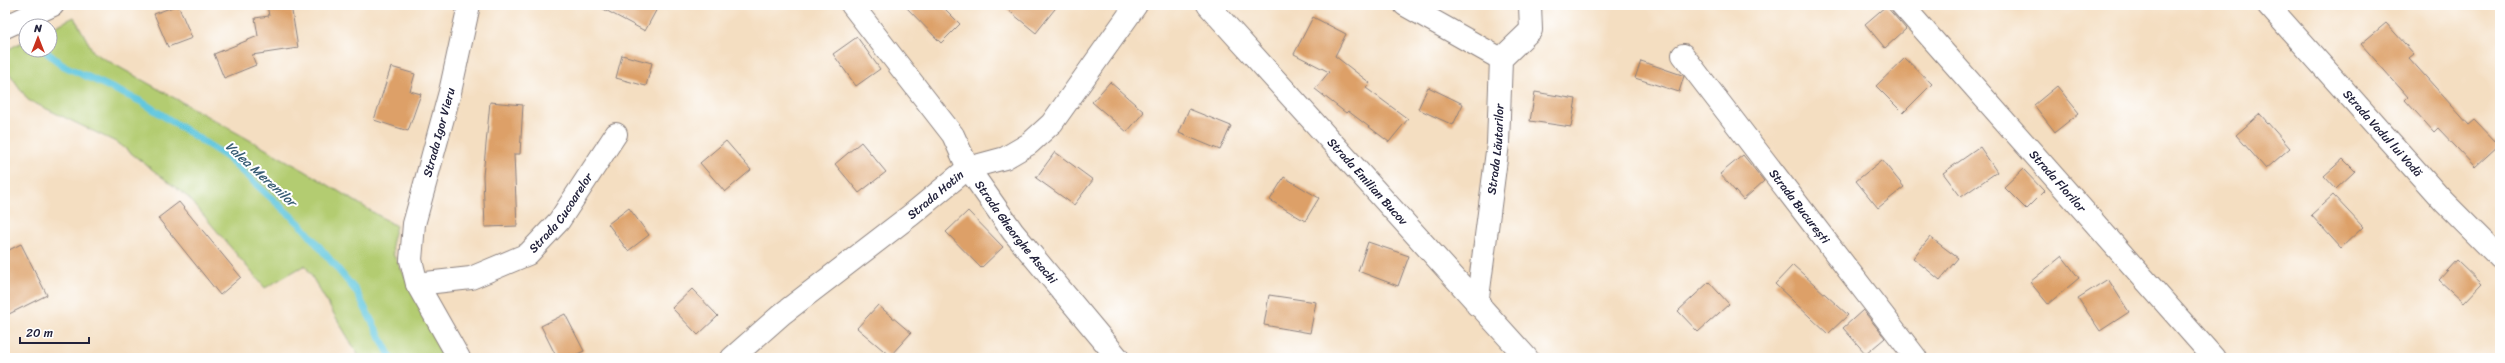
<svg xmlns="http://www.w3.org/2000/svg" width="2505" height="363" viewBox="0 0 2505 363" font-family="Sriracha,sans-serif">
  <style>
    .green { fill: #b3cc71; stroke: #6a7756 }
    .lines { fill: none; stroke-linecap: round; stroke-linejoin: round }
    .stream { stroke: #62c7df; stroke-width: 7 }
    .building { fill: #dda067 }
    .minor-casing { stroke: #8b807e; stroke-width: 24 }
    .minor { stroke: #fff; stroke-width: 22 }
    .labels { text-anchor: middle; dominant-baseline: central; stroke-width: 4; stroke-linejoin: round; paint-order: stroke }
    .street-label { font-size: 12px; fill: #22223b; stroke: #fff }
    .water-label { font-size: 13px; font-style: italic; fill: #385c74; stroke: #fff }
  </style>
  <rect width="100%" height="100%" fill="#fff"/>
  <filter id="ink" filterUnits="userSpaceOnUse"><feTurbulence type="fractalNoise" baseFrequency=".025" numOctaves="2"/><feDisplacementMap in="SourceGraphic" scale="8" xChannelSelector="R" yChannelSelector="G"/><feConvolveMatrix kernelMatrix="1 2 1 2 8 2 1 2 1" color-interpolation-filters="sRGB"/></filter>
  <filter id="wash" filterUnits="userSpaceOnUse"><feTurbulence type="fractalNoise" baseFrequency=".012" numOctaves="4" result="noise"/><feDisplacementMap in="SourceGraphic" scale="16" xChannelSelector="R" yChannelSelector="G"/><feGaussianBlur stdDeviation="0.9" result="paint"/><feColorMatrix in="noise" values="0 0 0 0 0 0 0 0 0 0 0 0 0 0 0 0 0 1.4 0 .05"/><feComposite in="paint" operator="in"/></filter>
  <g filter="url(#wash)">
    <rect width="100%" height="100%" fill="#f4dec1"/>
    <path class="green" d="M74,17l20,36 211,118 91,55 -4,14 1,14 56,104h-89l-55,-93 -40,23 -76,-90 -71,-55 -90,-43 -23,-33v-16l21,-11v10h24v-21z"/>
    <g class="lines">
      <path class="stream" d="M44,50l18,15 80,37 82,53 78,71 54,65 35,67"/>
    </g>
    <g id="blocks">
      <g class="building">
        <path d="M178,5l14,33 -24,9 -14,-33z"/>
        <path d="M267,5h24l7,43 -46,7 4,10 -32,13 -10,-24 44,-18 -3,-18 14,-2z"/>
        <path d="M596,5h63l-14,26z"/>
        <path d="M904,5h37l19,19 -19,19z"/>
        <path d="M1002,5h56l-22,28z"/>
        <path d="M1886,6l20,23 -21,19 -20,-24z"/>
        <path d="M1313,17l33,17 -11,22 35,27 -4,5 42,31 -19,23 -41,-31 -2,2 -31,-24 14,-17 -35,-18z"/>
        <path d="M2386,23l28,31 -5,4 60,67 6,-5 24,25 -24,22 -37,-39 -4,4 -29,-32 3,-3 -47,-53z"/>
        <path d="M857,37l23,32 -24,17 -23,-32z"/>
        <path d="M622,55l30,8 -6,23 -30,-8z"/>
        <path d="M1905,58l27,26 -29,29 -27,-27z"/>
        <path d="M1641,61l41,14 2,1 -5,16 -44,-14z"/>
        <path d="M391,67l24,7 -5,17 11,3 -13,37 -34,-11z"/>
        <path d="M1110,82l34,30 -17,20 -35,-30z"/>
        <path d="M2057,86l22,27 -24,19 -21,-27z"/>
        <path d="M1428,87l35,17 -10,21 -35,-16z"/>
        <path d="M1535,92l41,7 -5,28 -41,-6z"/>
        <path d="M490,102l33,3 -3,49h-6l3,72 -32,1 -2,-51z"/>
        <path d="M1189,109l42,17 -11,24 -41,-17z"/>
        <path d="M2260,114l30,34 -24,21 -30,-34z"/>
        <path d="M726,141l25,29 -26,22 -25,-29z"/>
        <path d="M861,142l25,30 -27,21 -24,-29z"/>
        <path d="M1980,147l17,25 -36,25 -18,-24z"/>
        <path d="M1055,152l38,28 -19,25 -38,-27z"/>
        <path d="M1743,155l21,26 -21,19 -23,-26z"/>
        <path d="M2343,159l12,12 -19,18 -12,-13z"/>
        <path d="M1882,160l22,27 -26,21 -22,-27z"/>
        <path d="M2023,169l21,22 -18,18 -22,-22z"/>
        <path d="M1284,177l35,21 -14,23 -35,-21z"/>
        <path d="M2333,195l30,32 -22,21 -30,-33z"/>
        <path d="M179,202l62,75 -21,18 -62,-77z"/>
        <path d="M629,208l20,27 -21,16 -20,-27z"/>
        <path d="M968,211l35,36 -22,21 -35,-36z"/>
        <path d="M1930,237l28,21 -18,22 -27,-22z"/>
        <path d="M1368,242l41,14 -11,30 -40,-15z"/>
        <path d="M21,244l26,51 -42,21v-64z"/>
        <path d="M2062,256l17,22 -31,26 -18,-22z"/>
        <path d="M2457,260l25,24 -18,19 -25,-23z"/>
        <path d="M1793,265l55,50 -20,19 -53,-50z"/>
        <path d="M2108,279l21,33 -29,19 -22,-33z"/>
        <path d="M1709,282l20,22 -31,28 -20,-21z"/>
        <path d="M692,289l26,27 -20,19 -26,-27z"/>
        <path d="M1269,295l47,7 -6,31 -46,-8z"/>
        <path d="M878,305l33,28 -21,23 -33,-28z"/>
        <path d="M1863,310l22,28 -19,16 -23,-26z"/>
        <path d="M565,314l19,37 -15,7h-12l-16,-32z"/>
      </g>
    </g>
  </g>
  <g filter="url(#ink)">
    <use href="#blocks" fill-opacity="0" stroke="#8b807e" stroke-width="1"/>
    <g class="lines">
      <defs>
        <g id="minor">
          <path id="s1" d="M852,5l101,130 15,33 45,64 105,126"/>
          <path id="s2" d="M1208,5l319,353"/>
          <path d="M1405,5l96,54"/>
          <path id="s3" d="M1902,5l312,353"/>
          <path id="s4" d="M2268,5l176,197 56,56"/>
          <path d="M5,27l48,-22"/>
          <path id="s5" d="M1683,55l233,303"/>
          <path id="s6" d="M417,284l54,-6 57,-24 31,-33 57,-87"/>
          <path id="s7" d="M1477,305l21,-161 3,-85 30,-29 -1,-25"/>
          <path id="s8" d="M459,358l-42,-74 -6,-24 3,-36 36,-132 19,-87"/>
          <path id="s9" d="M732,358l50,-44 129,-99 57,-47 37,-10 24,-14 23,-21 84,-118"/>
        </g>
      </defs>
      <use href="#minor" class="minor-casing"/>
      <use href="#minor" class="minor"/>
    </g>
  </g>
  <g class="labels">
    <g class="street-label">
      <text stroke="none"><textPath href="#s8" startOffset="241">Strada Igor Vieru</textPath></text>
      <text stroke="none"><textPath href="#s4" startOffset="172">Strada Vadul lui Vodă</textPath></text>
      <text stroke="none"><textPath href="#s7" startOffset="157">Strada Lăutarilor</textPath></text>
      <text stroke="none"><textPath href="#s2" startOffset="238">Strada Emilian Bucov</textPath></text>
      <text stroke="none"><textPath href="#s3" startOffset="235">Strada Florilor</textPath></text>
      <text stroke="none"><textPath href="#s9" startOffset="261">Strada Hotin</textPath></text>
      <text stroke="none"><textPath href="#s5" startOffset="191">Strada București</textPath></text>
      <text stroke="none"><textPath href="#s6" startOffset="169">Strada Cucoarelor</textPath></text>
      <text stroke="none"><textPath href="#s1" startOffset="281">Strada Gheorghe Asachi</textPath></text>
    </g>
    <g class="water-label">
      <text transform="translate(261 174) rotate(42)">Valea Merenilor</text>
    </g>
  </g>
  <rect width="2505" height="363" fill="none" stroke="#fff" stroke-width="20"/>
  <g transform="translate(38 38)"><circle r="19" fill="#ffffff" stroke="#a7a7b1"/>
  <path d="M0-3L7 15L0 10L-7 15Z" fill="#c8321e"/>
  <text y="-6" font-size="11" font-weight="bold" text-anchor="middle" fill="#22223b">N</text>
  </g>
  <path d="M20 337v6h69v-6" fill="none" stroke="#22223b" stroke-width="2"/>
  <text x="26" y="337" font-size="12" fill="#22223b" stroke="#ffffff" stroke-width="3" paint-order="stroke">20 m</text>
</svg>
